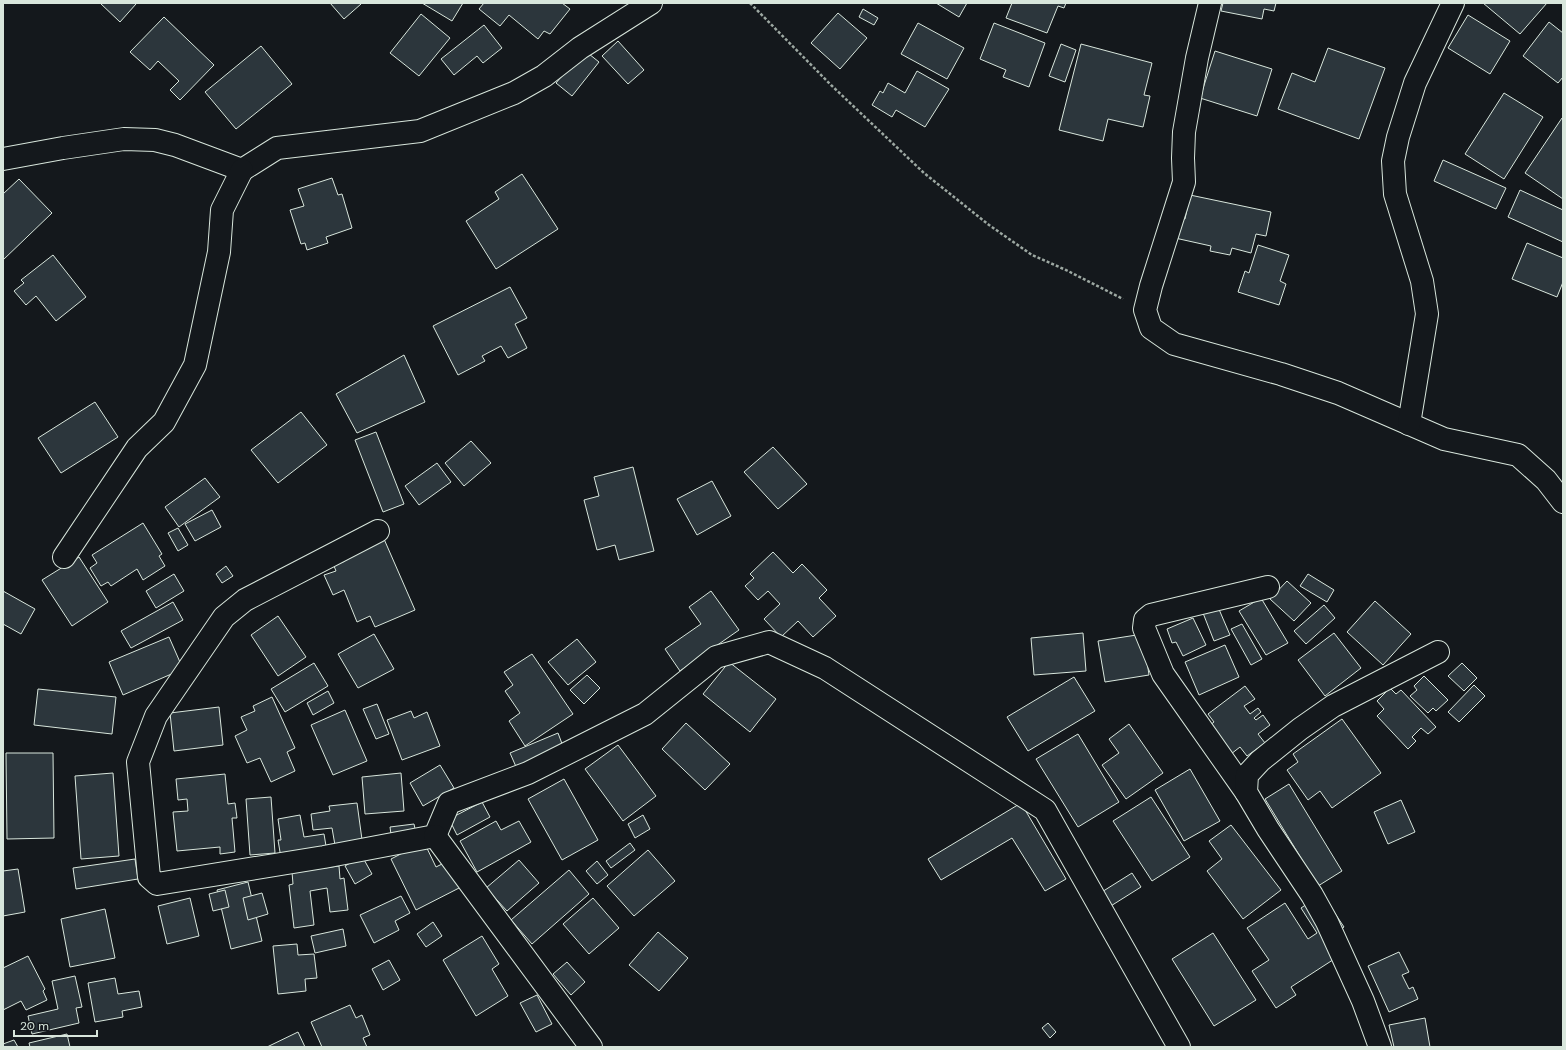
<svg xmlns="http://www.w3.org/2000/svg" width="1566" height="1050" viewBox="0 0 1566 1050" font-family="'DM Sans',sans-serif">
  <style>
    .building { fill: #2c363c; stroke: #d8e6dc }
    .lines { fill: none; stroke-linecap: round; stroke-linejoin: round }
    .street-casing { stroke: #d8e6dc; stroke-width: 24 }
    .path { stroke: #9da8a2; stroke-width: 2.5; stroke-dasharray: 3 2; stroke-linecap: butt }
    .street { stroke: #14181c; stroke-width: 22 }
  </style>
  <rect width="100%" height="100%" fill="#14181c"/>
  <g class="building">
    <path d="M100,3h35l1,1 -16,18z"/>
    <path d="M330,3h30l1,1 -17,15z"/>
    <path d="M422,3h41l-11,18z"/>
    <path d="M484,3h78l8,6 -20,25 -6,-3 -6,8 -29,-24 -9,11 -21,-17z"/>
    <path d="M936,3h31l-8,14z"/>
    <path d="M1012,3h54l-2,5 -6,-2 -11,27 -41,-15z"/>
    <path d="M1223,3h53l-2,8 -10,-2 -2,10 -41,-8z"/>
    <path d="M1483,3h64l-27,31z"/>
    <path d="M863,9l15,9 -4,7 -15,-8z"/>
    <path d="M838,13l29,25 -27,31 -29,-26z"/>
    <path d="M421,14l29,24 -31,38 -29,-23z"/>
    <path d="M1468,15l42,26 -20,33 -42,-26z"/>
    <path d="M164,17l50,48 -34,35 -10,-10 9,-9 -21,-20 -8,9 -20,-18z"/>
    <path d="M1549,22l14,11v44l-5,6 -35,-27z"/>
    <path d="M918,23l46,25 -17,31 -46,-25z"/>
    <path d="M994,23l51,20 -16,44 -26,-10 3,-7 -26,-11z"/>
    <path d="M484,25l18,23 -19,15 -6,-7 -23,19 -13,-16z"/>
    <path d="M618,41l26,29 -16,14 -26,-28z"/>
    <path d="M1061,44l15,6 -11,32 -16,-6z"/>
    <path d="M1081,44l71,19 -8,32 6,1 -7,31 -35,-8 -5,22 -44,-11z"/>
    <path d="M261,46l31,38 -56,45 -31,-37z"/>
    <path d="M1328,48l57,20 -26,71 -81,-30 14,-36 23,9z"/>
    <path d="M584,50l15,12 -27,34 -16,-13z"/>
    <path d="M1215,51l57,18 -15,47 -57,-18z"/>
    <path d="M917,71l32,18 -24,38 -29,-17 -4,7 -20,-12 8,-14 3,2 5,-10 17,10z"/>
    <path d="M1504,93l39,24 -39,62 -39,-25z"/>
    <path d="M1562,118l1,1v80l-38,-26z"/>
    <path d="M1443,160l63,28 -10,21 -62,-28z"/>
    <path d="M522,174l36,55 -62,40 -30,-48 33,-22 -4,-7z"/>
    <path d="M332,178l6,17 4,-1 10,34 -26,9 2,6 -21,7 -2,-7 -4,1 -11,-34 14,-4 -6,-17z"/>
    <path d="M19,179l33,34 -49,47v-66z"/>
    <path d="M1520,190l43,20v32l-55,-25z"/>
    <path d="M1190,195l81,17 -5,24 -10,-2 -5,19 -19,-5 -2,7 -20,-4 1,-5 -36,-8 4,-20 6,1z"/>
    <path d="M1527,243l36,15v24l-6,15 -45,-18z"/>
    <path d="M1258,245l31,10 -9,26 6,3 -7,21 -41,-13 7,-21 4,2z"/>
    <path d="M53,255l33,42 -30,24 -20,-25 -10,9 -12,-14 10,-8 -3,-3z"/>
    <path d="M510,287l17,31 -12,6 12,24 -19,10 -7,-12 -19,10 3,5 -27,14 -25,-49z"/>
    <path d="M404,355l21,47 -68,31 -21,-39z"/>
    <path d="M95,402l23,35 -57,36 -23,-35z"/>
    <path d="M301,412l26,33 -49,38 -27,-33z"/>
    <path d="M376,432l28,72 -21,8 -28,-72z"/>
    <path d="M471,441l20,22 -27,23 -19,-23z"/>
    <path d="M773,447l34,37 -29,25 -34,-37z"/>
    <path d="M437,463l14,19 -32,23 -14,-19z"/>
    <path d="M633,467l21,84 -35,9 -4,-15 -18,5 -13,-50 15,-4 -5,-19z"/>
    <path d="M205,478l15,19 -41,30 -14,-20z"/>
    <path d="M712,481l19,35 -34,19 -20,-36z"/>
    <path d="M212,510l9,17 -26,14 -10,-17z"/>
    <path d="M143,523l19,31 -3,2 6,10 -22,14 -6,-11 -26,17 -3,-4 -7,4 -11,-18 7,-5 -5,-8z"/>
    <path d="M178,528l10,17 -10,6 -10,-18z"/>
    <path d="M384,539l31,71 -40,17 -5,-11 -13,6 -13,-32 -11,5 -9,-20 12,-4 -2,-5 11,-5 -1,-5z"/>
    <path d="M773,552l20,21 9,-9 25,26 -8,8 17,18 -23,21 -15,-16 -17,16 -17,-18 16,-15 -12,-13 -10,9 -13,-14 9,-8 -4,-4z"/>
    <path d="M79,557l29,45 -36,24 -30,-46z"/>
    <path d="M226,566l7,10 -11,7 -6,-9z"/>
    <path d="M174,574l10,17 -28,17 -10,-17z"/>
    <path d="M1308,574l26,16 -7,12 -27,-16z"/>
    <path d="M1287,581l24,22 -17,18 -24,-22z"/>
    <path d="M3,591l32,18 -14,25 -18,-10z"/>
    <path d="M711,591l28,39 -59,41 -15,-22 36,-25 -12,-17z"/>
    <path d="M1261,598l27,45 -22,12 -27,-44z"/>
    <path d="M1375,601l36,33 -28,31 -36,-33z"/>
    <path d="M173,602l10,18 -52,28 -10,-17z"/>
    <path d="M1324,605l11,13 -29,26 -12,-13z"/>
    <path d="M1218,607l12,28 -16,6 -11,-28z"/>
    <path d="M278,616l28,41 -28,19 -27,-41z"/>
    <path d="M1193,618l13,27 -23,11 -7,-14 -4,1 -5,-14z"/>
    <path d="M1242,624l20,35 -11,6 -20,-36z"/>
    <path d="M1083,633l3,38 -52,4 -3,-37z"/>
    <path d="M1334,633l27,35 -36,28 -27,-36z"/>
    <path d="M374,634l20,35 -36,19 -20,-34z"/>
    <path d="M1143,634l6,41 -44,7 -7,-41z"/>
    <path d="M169,637l14,32 -60,26 -14,-33z"/>
    <path d="M577,639l19,23 -28,23 -20,-23z"/>
    <path d="M1225,645l14,32 -40,18 -14,-33z"/>
    <path d="M532,654l41,60 -48,32 -16,-25 11,-8 -15,-22 8,-6 -9,-13z"/>
    <path d="M729,662l47,37 -26,33 -47,-38z"/>
    <path d="M314,663l14,23 -43,26 -14,-23z"/>
    <path d="M1462,663l15,15 -13,13 -16,-15z"/>
    <path d="M587,675l13,13 -16,16 -14,-14z"/>
    <path d="M1424,676l24,24 -12,11 -3,-3 -5,5 -18,-17 7,-6 -3,-4z"/>
    <path d="M1074,677l21,34 -67,40 -21,-34z"/>
    <path d="M1474,685l11,11 -26,26 -11,-10z"/>
    <path d="M1245,686l10,13 -11,7 6,8 8,-6 3,4 -7,6 2,2 7,-5 7,10 -12,9 7,9 -18,13 -7,-9 -9,7 -21,-29 4,-3 -6,-8z"/>
    <path d="M1390,688l6,6 5,-4 35,37 -8,7 -7,-6 -9,9 4,4 -8,8 -31,-33 7,-7 -7,-8z"/>
    <path d="M38,689l78,8 -4,37 -78,-9z"/>
    <path d="M328,691l6,12 -21,12 -6,-12z"/>
    <path d="M272,697l23,51 -8,4 8,19 -24,11 -11,-24 -13,5 -12,-27 12,-6 -6,-13 14,-6 -2,-5z"/>
    <path d="M377,704l12,30 -13,5 -13,-30z"/>
    <path d="M219,707l4,38 -49,6 -4,-38z"/>
    <path d="M345,710l22,51 -34,14 -22,-50z"/>
    <path d="M411,711l3,7 13,-6 13,34 -38,14 -15,-40z"/>
    <path d="M1342,719l39,54 -49,35 -12,-17 -12,9 -21,-30 11,-8 -5,-8z"/>
    <path d="M686,723l44,41 -25,26 -43,-41z"/>
    <path d="M1129,724l34,49 -37,26 -24,-34 17,-12 -10,-14z"/>
    <path d="M558,733l6,16 -47,20 -7,-16z"/>
    <path d="M1078,734l41,68 -41,25 -42,-68z"/>
    <path d="M618,745l38,51 -33,25 -38,-52z"/>
    <path d="M6,753h47l1,85 -47,1z"/>
    <path d="M440,765l14,23 -31,18 -13,-23z"/>
    <path d="M1190,769l30,52 -36,20 -29,-51z"/>
    <path d="M113,773l6,83 -38,3 -6,-83z"/>
    <path d="M401,773l3,38 -39,3 -3,-37z"/>
    <path d="M225,774l3,30 7,-1 2,15h-5l3,34 -15,2v-7l-43,4 -4,-39 15,-1 -1,-12 -9,1 -2,-21z"/>
    <path d="M564,779l34,61 -36,20 -34,-61z"/>
    <path d="M1289,784l53,87 -24,15 -53,-87z"/>
    <path d="M271,797l4,56 -25,2 -4,-56z"/>
    <path d="M1151,797l39,60 -38,24 -39,-60z"/>
    <path d="M1401,800l14,32 -27,12 -14,-32z"/>
    <path d="M482,802l8,15 -33,18 -8,-16z"/>
    <path d="M357,803l6,44 -27,4 -4,-23 -19,2 -2,-16 19,-3 -1,-5z"/>
    <path d="M1021,803l45,76 -21,12 -33,-53 -71,42 -13,-21z"/>
    <path d="M300,815l4,22 20,-3 3,18 -46,6 -3,-18h3l-3,-21z"/>
    <path d="M643,815l7,14 -15,9 -7,-14z"/>
    <path d="M496,821l5,9 18,-9 12,21 -54,30 -17,-31z"/>
    <path d="M414,824l3,14 -25,4 -2,-15z"/>
    <path d="M1231,825l50,65 -38,29 -36,-48 15,-12 -13,-18z"/>
    <path d="M424,842l12,25 14,-7 13,26 -47,24 -25,-51z"/>
    <path d="M630,843l5,7 -24,18 -5,-7z"/>
    <path d="M648,850l27,31 -41,35 -27,-30z"/>
    <path d="M362,856l10,18 -17,10 -10,-18z"/>
    <path d="M135,859l3,20 -62,10 -3,-21z"/>
    <path d="M519,860l20,23 -32,28 -21,-23z"/>
    <path d="M597,861l11,14 -11,9 -11,-13z"/>
    <path d="M339,866l1,13 4,-1 4,32 -18,2 -3,-24 -17,3 4,34 -20,3 -5,-43 4,-1 -1,-12z"/>
    <path d="M18,869l7,43 -22,4v-45z"/>
    <path d="M569,870l20,24 -57,50 -21,-24z"/>
    <path d="M1132,873l9,14 -35,22 -9,-14z"/>
    <path d="M248,882l14,59 -31,8 -14,-59z"/>
    <path d="M225,890l4,17 -16,4 -4,-17z"/>
    <path d="M262,893l6,21 -20,6 -5,-22z"/>
    <path d="M1322,894l22,33 -13,9 11,18 -51,33 5,8 -20,13 -24,-37 17,-11 -22,-32 38,-25 23,36 9,-6 -16,-25z"/>
    <path d="M401,896l9,17 -15,8 4,9 -25,13 -14,-28z"/>
    <path d="M190,898l9,38 -32,8 -9,-38z"/>
    <path d="M593,898l26,30 -30,26 -26,-30z"/>
    <path d="M105,909l10,49 -45,9 -9,-48z"/>
    <path d="M433,922l9,14 -16,11 -9,-13z"/>
    <path d="M343,929l3,17 -31,7 -4,-17z"/>
    <path d="M658,932l30,26 -29,33 -30,-26z"/>
    <path d="M1213,933l43,67 -42,26 -42,-67z"/>
    <path d="M482,936l17,28 -7,5 16,27 -32,20 -33,-56z"/>
    <path d="M297,944l1,11 16,-1 3,24 -12,1 1,12 -28,3 -5,-48z"/>
    <path d="M1399,952l10,20 -7,3 7,14 4,-2 5,12 -29,13 -21,-46z"/>
    <path d="M28,956l17,33 -2,2 4,9 -21,10 -5,-9 -18,9v-42z"/>
    <path d="M389,960l11,20 -17,10 -11,-21z"/>
    <path d="M567,962l18,20 -14,13 -18,-21z"/>
    <path d="M75,976l7,31 -6,1 3,15 -47,11 -4,-18 30,-7 -6,-28z"/>
    <path d="M115,978l3,16 21,-3 3,16 -20,4 1,6 -28,5 -7,-39z"/>
    <path d="M537,995l15,29 -16,8 -16,-29z"/>
    <path d="M350,1005l6,13 6,-3 8,20 -7,3 4,9h-45l-11,-25z"/>
    <path d="M1425,1018l5,29h-36l-5,-22z"/>
    <path d="M1048,1023l8,9 -6,6 -8,-10z"/>
    <path d="M298,1032l7,15h-38z"/>
    <path d="M67,1034l3,13h-40l-1,-4z"/>
    <path d="M14,1040l4,7h-15v-3z"/>
  </g>
  <g class="lines">
    <defs>
      <g id="street">
        <path d="M1210,3l-13,55 -13,74 -1,26 1,24 -33,104 -6,24 6,18 23,16 107,30 57,19 106,46 74,16 28,25 17,22"/>
        <path d="M3,159l60,-11 61,-9 31,1 20,5 67,25 35,-22 143,-17 94,-38 30,-17 36,-28 71,-45"/>
        <path d="M1409,424l18,-110 -5,-33 -27,-87 -2,-33 5,-24 17,-54 38,-80"/>
        <path d="M378,531l-133,69 -21,17 -68,99 -18,46 11,115 8,7 167,-27 111,-21 14,-33 79,-30 117,-59 71,-57 53,-15 56,26 220,142 134,237"/>
        <path d="M64,557l73,-109 27,-26 31,-57 24,-113 3,-42 20,-40"/>
        <path d="M1246,792l-83,-118 -19,-46 1,-8 6,-5 117,-28"/>
        <path d="M435,836l156,211"/>
        <path d="M1380,1047l-17,-46 -36,-79 -15,-27 -44,-66 -22,-37 1,-17 13,-14 40,-32 33,-23 105,-54"/>
      </g>
    </defs>
    <use href="#street" class="street-casing"/>
    <path class="path" d="M750,3l81,82 93,88 65,52 43,30 34,15 57,29"/>
    <use href="#street" class="street"/>
  </g>
  <rect width="1566" height="1050" fill="none" stroke="#d8e6dc" stroke-width="8"/>
  <path d="M14 1030v6h83v-6" fill="none" stroke="#d8e6dc" stroke-width="2"/>
  <text x="20" y="1030" font-size="12" fill="#d8e6dc" stroke="#14181c" stroke-width="3" paint-order="stroke">20 m</text>
</svg>
